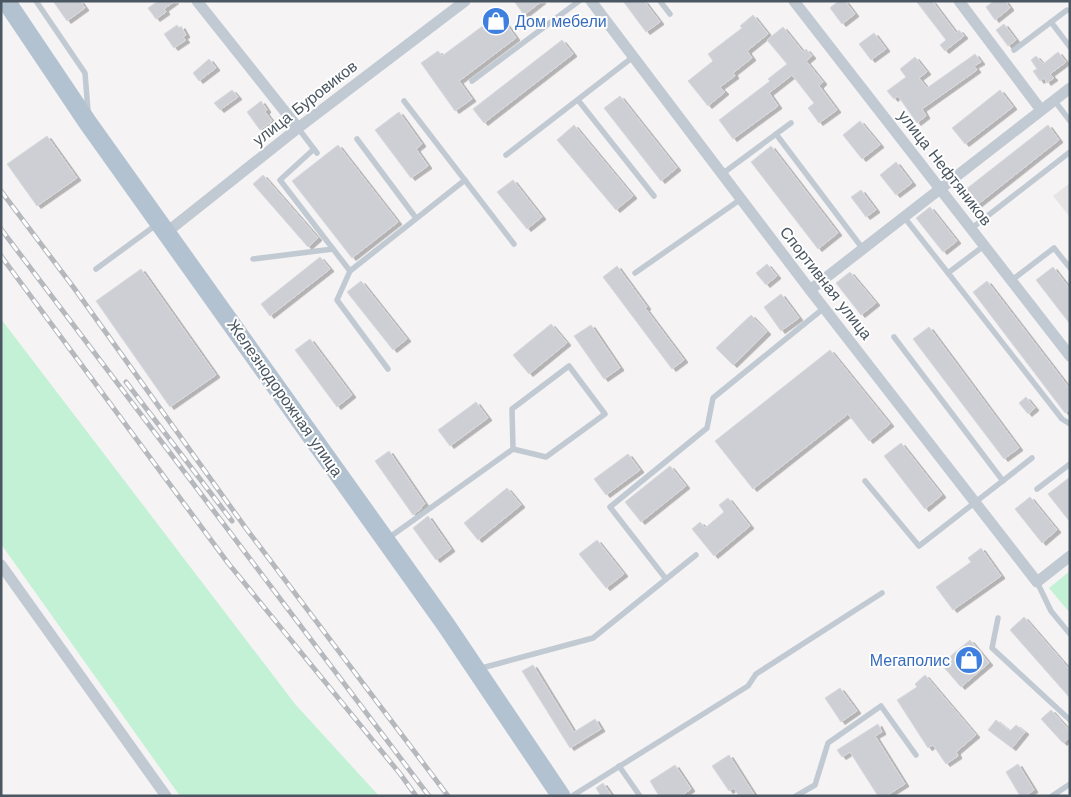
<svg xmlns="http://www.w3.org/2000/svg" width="1071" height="797" viewBox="0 0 1071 797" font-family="'Work Sans',sans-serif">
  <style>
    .education { fill: #e6e4e5 }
    .green { fill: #c3f1d5 }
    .building { fill: #cdcfd5; stroke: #d7d9de; filter: url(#shadow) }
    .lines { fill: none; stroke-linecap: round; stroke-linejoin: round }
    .lane { stroke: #c1cad2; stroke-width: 5.5 }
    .street { stroke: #c1cad2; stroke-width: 11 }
    .primary { stroke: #b3c2d1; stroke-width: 19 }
    .rail-casing { stroke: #b5b8bd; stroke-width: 5 }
    .rail { stroke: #fff; stroke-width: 3; stroke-dasharray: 9; stroke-linecap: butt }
    .labels { text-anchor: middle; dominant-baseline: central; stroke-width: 4; stroke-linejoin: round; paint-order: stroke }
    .shop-label { font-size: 16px; fill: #366cbe; stroke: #fff; text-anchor: start }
    .street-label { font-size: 16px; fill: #4a5661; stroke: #fff }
  </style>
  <defs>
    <filter id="shadow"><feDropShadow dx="4" dy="2.5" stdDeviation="0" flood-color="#0004"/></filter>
  </defs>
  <rect width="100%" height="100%" fill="#f5f3f3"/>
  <path class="education" d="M1070,183v34l-17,-21z"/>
  <g class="green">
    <path d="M1,319l294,385 84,92h-199l-179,-252z"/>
    <path d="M1070,571v42l-21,-25z"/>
  </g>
  <g class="building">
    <path d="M53,1h27l5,7 -18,13z"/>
    <path d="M158,1h17l-11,8 2,3 -10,7 -8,-11z"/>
    <path d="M514,1h28l-18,14z"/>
    <path d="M623,1h21l16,21 -14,10z"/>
    <path d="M838,1h7l10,13 -13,10 -12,-16z"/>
    <path d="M916,1h16l24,32 3,-3 5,6 -19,15 -5,-6 6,-5z"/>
    <path d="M994,1h11l5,7 -15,12 -9,-13z"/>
    <path d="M499,14l17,24 -57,43 13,18 -17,12 -34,-48 17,-12 4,5z"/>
    <path d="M753,15l15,19 -21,17 5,7 -19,15 2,3 -15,11 5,5 -17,14 -20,-25 25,-20 -5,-7 34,-26 -2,-2z"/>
    <path d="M1004,24l12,16 -8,6 -12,-16z"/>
    <path d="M177,25l2,3 2,-2 5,9 -3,2 3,3 -12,8 -10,-14z"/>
    <path d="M783,27l20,25 3,-3 6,7 -6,5 17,21 -4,4 18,24 -18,13 -11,-15 6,-5 -22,-28 -23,18 9,13 -45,33 -14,-19 51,-39 -2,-2 19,-15 -20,-24z"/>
    <path d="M874,33l12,16 -15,11 -12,-16z"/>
    <path d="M562,40l11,14 -89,69 -11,-14z"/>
    <path d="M1058,52l8,10 -16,12 4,4 -7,5 -3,-5 -4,3 -7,-10 4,-2 -6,-9 5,-4 7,8z"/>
    <path d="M975,54l6,8 -7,4 3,4 -55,39 4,7 -9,7 -19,-27 -4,3 -7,-8 19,-14 -6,-8 15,-12 12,15 -8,6 8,10z"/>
    <path d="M209,59l7,9 -17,13 -6,-8z"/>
    <path d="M232,90l6,7 -18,13 -6,-7z"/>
    <path d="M1000,90l13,17 -48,37 -13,-16z"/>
    <path d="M620,96l57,72 -16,13 -57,-73z"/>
    <path d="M261,101l6,9 -2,2 7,9 -12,9 -13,-18z"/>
    <path d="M399,112l23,32 -6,5 12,17 -17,12 -36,-48z"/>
    <path d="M860,121l20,24 -18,14 -19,-24z"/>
    <path d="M574,125l59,71 -17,14 -59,-70z"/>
    <path d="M1048,125l11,15 -82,65 -12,-15z"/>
    <path d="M47,136l30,42 -40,28 -30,-42z"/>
    <path d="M338,145l60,77 -46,36 -60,-77z"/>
    <path d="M771,146l67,87 -20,16 -67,-87z"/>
    <path d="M896,162l16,21 -16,12 -16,-20z"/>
    <path d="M263,175l55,63 -10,9 -55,-63z"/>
    <path d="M513,180l29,37 -15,12 -30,-37z"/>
    <path d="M861,190l15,20 -10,7 -15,-20z"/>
    <path d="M930,207l27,34 -14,11 -27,-34z"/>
    <path d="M320,257l10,12 -60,47 -9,-12z"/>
    <path d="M767,264l10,12 -11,9 -10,-12z"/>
    <path d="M617,266l30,41 -2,1 39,52 -12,9 -69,-92z"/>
    <path d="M1053,267l17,22v35l-34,-44z"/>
    <path d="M141,269l75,106 -46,32 -74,-106z"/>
    <path d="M850,272l26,31 -15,12 -25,-32z"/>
    <path d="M361,281l46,58 -14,11 -46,-58z"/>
    <path d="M987,281l83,108v20l-5,4 -92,-121z"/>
    <path d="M781,294l18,24 -18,13 -17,-24z"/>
    <path d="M751,315l16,17 -34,33 -17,-17z"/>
    <path d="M551,324l16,19 -38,31 -16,-19z"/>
    <path d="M591,325l29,43 -16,11 -30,-43z"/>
    <path d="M929,327l90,121 -15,11 -91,-120z"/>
    <path d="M310,339l42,56 -15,12 -42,-57z"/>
    <path d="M830,350l60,74 -21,17 -21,-27 -95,75 -38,-48z"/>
    <path d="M1026,397l9,11 -7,6 -9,-11z"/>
    <path d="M476,402l12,16 -38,28 -12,-16z"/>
    <path d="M901,443l41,52 -17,14 -41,-53z"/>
    <path d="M389,451l36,53 -4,3 1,1 -9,7 -38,-54z"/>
    <path d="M628,454l12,16 -34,25 -12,-16z"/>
    <path d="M670,466l16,20 -45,36 -16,-20z"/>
    <path d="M1070,477v45l-22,-28z"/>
    <path d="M507,488l14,17 -43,35 -14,-17z"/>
    <path d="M1030,497l27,33 -15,13 -27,-34z"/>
    <path d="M728,498l22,28 -36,30 -22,-27 8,-7 5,6 19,-16 -5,-7z"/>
    <path d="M428,516l23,33 -15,11 -23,-32z"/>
    <path d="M597,540l27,34 -18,14 -27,-34z"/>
    <path d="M981,548l20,28 -48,34 -17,-23 35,-25 -3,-4z"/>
    <path d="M1024,617l46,53v28l-60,-68z"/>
    <path d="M970,640l19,23 -28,24 -20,-23z"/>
    <path d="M533,665l41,67 21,-13 6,10 -31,19 -48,-77z"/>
    <path d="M925,675l51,60 -20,17 2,4 -12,8 -13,-19 -5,3 -31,-48 20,-13 -2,-3z"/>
    <path d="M840,688l17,23 -16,11 -16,-24z"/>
    <path d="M1051,710l19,21v6l-7,6 -22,-24z"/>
    <path d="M996,720l14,11 6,-6 9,7 -13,16 -24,-18z"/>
    <path d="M878,724l4,8 -7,4 30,48 -19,12h-8l-28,-44 -8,5 -5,-7z"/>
    <path d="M729,755l26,41h-16l-5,-8 -5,3 -17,-25z"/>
    <path d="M1018,764l16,26 -9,6h-5l-14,-24z"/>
    <path d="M675,765l16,24 -10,7h-22l-9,-15z"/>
    <path d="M603,783l9,13h-11l-5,-8z"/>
  </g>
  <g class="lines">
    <g class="lane">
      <path d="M36,1l49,72 3,38"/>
      <path d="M660,1l10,13"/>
      <path d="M1051,22l19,25"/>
      <path d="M1014,50l53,-40 3,1"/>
      <path d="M472,81l107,-80"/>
      <path d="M578,100l76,96"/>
      <path d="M1054,100l16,21"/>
      <path d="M404,101l110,143"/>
      <path d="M298,128l19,25"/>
      <path d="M776,134l87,115"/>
      <path d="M357,139l59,79"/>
      <path d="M314,149l-34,31 70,91 115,-91"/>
      <path d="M506,155l127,-98"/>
      <path d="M722,174l69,-51"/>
      <path d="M904,217l44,56"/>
      <path d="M972,228l98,-76"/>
      <path d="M985,245l-37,28 114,146 8,5"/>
      <path d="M253,259l80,-10"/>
      <path d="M96,269l60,-44"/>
      <path d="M350,271l-13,29 51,69"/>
      <path d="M635,273l106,-74"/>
      <path d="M1012,280l42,-32 16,20"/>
      <path d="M894,337l109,144"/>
      <path d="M865,481l54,65 113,-88"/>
      <path d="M1037,489l33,-25"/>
      <path d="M387,539l126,-90 33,8 59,-43 -36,-48 -57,43 1,40"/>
      <path d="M666,579l-56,-72 97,-79 6,-30 111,-90"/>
      <path d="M1037,582l14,29 19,23"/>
      <path d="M998,618l-6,30 78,72"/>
      <path d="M478,669l115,-31 103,-83"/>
      <path d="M619,766l21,30"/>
      <path d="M572,796l176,-110 8,-12 126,-81"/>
      <path d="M796,796l19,-11 13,-42 53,-37 35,49"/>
      <path d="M1052,796l18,-12"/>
    </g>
    <g class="street">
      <path d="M197,1l101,127"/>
      <path d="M591,1l219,289 227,292 33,-26"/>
      <path d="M794,1l276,355"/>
      <path d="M959,1l82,109"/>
      <path d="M167,232l131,-104 167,-127"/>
      <path d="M810,290l260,-202"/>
      <path d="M1,565l165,231"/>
    </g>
    <path class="primary" d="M6,1l82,122 358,502 115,171"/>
    <defs>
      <g id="rail">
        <path d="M1,191l73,97 171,239 203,269"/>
        <path d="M1,229l428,567"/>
        <path d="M1,256l227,307 173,212 15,21"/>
        <path d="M126,382l106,139"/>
      </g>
    </defs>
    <use href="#rail" class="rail-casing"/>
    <use href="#rail" class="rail"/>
  </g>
  <defs>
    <symbol id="shop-disc" viewBox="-11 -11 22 22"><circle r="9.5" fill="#3f7fe0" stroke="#fff"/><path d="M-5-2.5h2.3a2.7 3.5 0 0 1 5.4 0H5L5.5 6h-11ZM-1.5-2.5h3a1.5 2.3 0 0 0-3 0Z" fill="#fff"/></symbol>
  </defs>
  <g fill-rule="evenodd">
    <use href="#shop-disc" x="480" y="5" width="32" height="32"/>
    <use href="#shop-disc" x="953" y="644" width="32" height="32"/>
  </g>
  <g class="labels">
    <g class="shop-label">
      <text x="515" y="21">Дом мебели</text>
      <text x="950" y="660" text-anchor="end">Мегаполис</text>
    </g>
    <g class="street-label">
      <text transform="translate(305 103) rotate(-38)">улица Буровиков</text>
      <text transform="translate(945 168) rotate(52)">улица Нефтяников</text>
      <text transform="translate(826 283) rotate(52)">Спортивная улица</text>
      <text transform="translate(285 398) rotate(55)">Железнодорожная улица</text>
    </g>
  </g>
  <rect width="1071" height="797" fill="none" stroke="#4a5661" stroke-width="5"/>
</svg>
